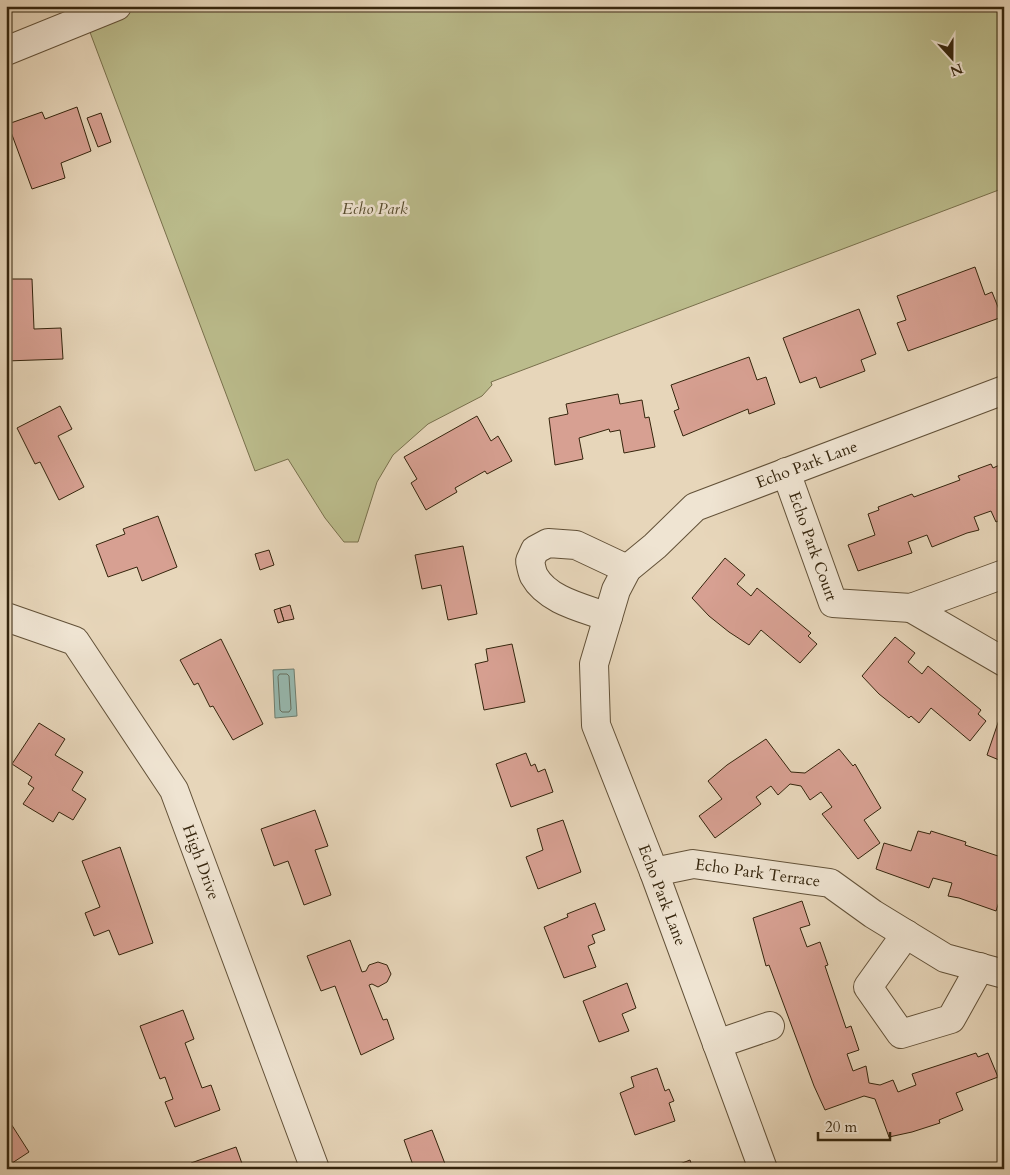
<svg xmlns="http://www.w3.org/2000/svg" width="1010" height="1175" viewBox="0 0 1010 1175" font-family="Cardo,serif">
  <style>
    .green { fill: #bbbc8c; stroke: #78704c }
    .water { fill: #97b9b0; stroke: #707e6f }
    .lines { fill: none; stroke-linecap: round; stroke-linejoin: round }
    .shore { stroke: #666f5e; stroke-width: 1 }
    .building { fill: #d7a092; stroke: #35250d }
    .minor-casing { stroke: #625138; stroke-width: 30 }
    .minor { stroke: #efe4d2; stroke-width: 28 }
    .labels { text-anchor: middle; dominant-baseline: central; stroke-width: 5; stroke-linejoin: round; paint-order: stroke }
    .park-label { font-size: 16px; font-style: italic; fill: #564b2d; stroke: #efe4d2 }
    .street-label { font-size: 16px; fill: #35250d; stroke: #efe4d2 }
  </style>
  <rect width="100%" height="100%" fill="#e7d6ba"/>
  <filter id="stains"><feTurbulence type="fractalNoise" baseFrequency=".004" numOctaves="4"/><feColorMatrix values="0 0 0 0 .2 0 0 0 0 .09 0 0 0 0 .02 0 0 0 .5 -.17"/></filter>
  <radialGradient id="worn" r=".72"><stop offset=".6" stop-color="#630" stop-opacity="0"/><stop offset="1" stop-color="#630" stop-opacity=".3"/></radialGradient>
  <path class="green" d="M117,6h887v182l-513,194 1,3 -10,11 -54,28 -35,31 -16,27 -19,60h-14l-19,-24 -37,-59 -33,12 -170,-452z"/>
  <path class="water" d="M294,669l3,47 -22,2 -2,-48z"/>
  <g class="lines">
    <path class="shore" d="M280,674h7l2,2 2,33 -2,3h-7l-2,-2 -2,-33z"/>
  </g>
  <g class="building">
    <path d="M77,107l14,44 -30,12 4,15 -33,11 -24,-65 34,-12 3,7z"/>
    <path d="M101,113l10,29 -13,5 -11,-29z"/>
    <path d="M975,267l10,28 7,-3 10,25 -94,34 -11,-28 9,-3 -9,-24z"/>
    <path d="M6,279h26l2,50 27,-1 2,31 -57,2z"/>
    <path d="M859,309l17,45 -15,6 4,11 -45,17 -4,-11 -16,6 -17,-45z"/>
    <path d="M749,357l8,23 9,-3 9,27 -26,10 -1,-5 -65,27 -9,-25 5,-2 -8,-24z"/>
    <path d="M618,394l2,10 22,-4 3,18 4,-1 6,30 -31,6 -4,-23 -10,2 -1,-3 -30,9 4,21 -28,6 -6,-47 19,-4 -2,-10z"/>
    <path d="M60,406l12,23 -14,7 26,51 -25,13 -19,-38 -5,2 -18,-36z"/>
    <path d="M477,416l14,25 7,-5 14,25 -25,13 -2,-3 -30,17 2,4 -31,18 -15,-27 6,-4 -13,-22z"/>
    <path d="M1004,463v55l-8,4 -5,-11 -17,6 5,13 -12,3 -35,14 -5,-12 -19,7 4,11 -54,18 -10,-26 27,-10 -7,-21 11,-4 -1,-3 34,-13 2,3 46,-17 -2,-4 33,-12 2,4z"/>
    <path d="M158,516l19,51 -35,14 -5,-14 -29,10 -12,-32 29,-11 -2,-5z"/>
    <path d="M463,546l14,68 -29,6 -7,-35 -19,4 -7,-34z"/>
    <path d="M269,550l5,15 -14,5 -5,-16z"/>
    <path d="M725,558l20,17 -8,9 14,12 6,-8 54,45 -3,3 9,8 -17,19 -39,-33 -12,15 -20,-13 -20,-16 -17,-18z"/>
    <path d="M290,605l4,14 -10,2 -4,-13z"/>
    <path d="M280,608l4,13 -6,2 -4,-13z"/>
    <path d="M895,637l20,16 -7,9 14,12 6,-8 53,44 -3,4 8,7 -16,20 -39,-33 -12,15 -8,-7 -2,2 -30,-24 -17,-18z"/>
    <path d="M221,639l42,85 -30,16 -20,-34 -3,1 -12,-24 -4,2 -14,-25z"/>
    <path d="M512,644l13,58 -41,8 -9,-46 13,-3 -2,-12z"/>
    <path d="M1001,714l3,1v47l-17,-7z"/>
    <path d="M39,723l26,16 -10,16 28,17 -11,18 14,9 -13,21 -14,-8 -6,10 -30,-18 11,-16 -6,-4 4,-7 -20,-13z"/>
    <path d="M766,739l25,33 14,1 34,-24 14,17 2,-2 26,44 -17,12 16,23 -22,16 -36,-45 10,-7 -11,-15 -11,8 -9,-14 -11,-2 -12,11 -7,-9 -15,11 5,7 -46,34 -16,-22 23,-17 -14,-18 19,-16z"/>
    <path d="M526,753l5,13 4,-2 3,8 7,-3 8,23 -42,15 -15,-43z"/>
    <path d="M315,810l13,36 -13,4 16,45 -27,10 -16,-44 -14,5 -13,-37z"/>
    <path d="M563,820l18,52 -43,17 -12,-32 17,-7 -6,-21z"/>
    <path d="M918,831l12,3 1,-3 35,11 -1,3 39,13v42l-4,-1 -4,12 -37,-13 -11,-2 4,-13 -19,-5 -4,10 -53,-19 8,-26 27,8z"/>
    <path d="M120,847l33,96 -34,12 -10,-25 -15,6 -9,-23 15,-6 -18,-46z"/>
    <path d="M802,901l8,24 -10,3 7,19 13,-5 8,23 -3,1 3,9 18,53 5,-2 8,24 -12,4 6,17 13,-5 3,17 11,2 13,-5 5,12 18,-7 -4,-11 64,-21 2,4 10,-4 10,24 -42,16 7,17 -24,10 1,3 -28,9 -23,5 -14,-38 -11,-3 -39,14 -11,-24 -45,-121 -3,1 -13,-48z"/>
    <path d="M595,903l10,27 -13,5 3,8 -7,3 8,21 -32,11 -20,-51 24,-10 -1,-3z"/>
    <path d="M350,940l12,32 4,-1 3,-6 9,-3 9,3 4,9 -4,8 -9,5 -6,-3 -3,1 14,35 4,-1 7,20 -33,16 -26,-69 -14,5 -14,-35z"/>
    <path d="M627,983l9,25 -14,6 7,17 -30,11 -16,-41z"/>
    <path d="M183,1010l11,29 -9,4 17,45 9,-3 9,25 -45,17 -10,-25 8,-3 -8,-22 -5,2 -20,-53z"/>
    <path d="M657,1068l8,23 4,-2 5,12 -5,2 6,18 -40,14 -15,-42 14,-6 -3,-10z"/>
    <path d="M6,1116l23,36 -23,15z"/>
    <path d="M432,1130l15,39h-36l3,-1 -10,-28z"/>
    <path d="M236,1147l8,22h-51l-2,-6z"/>
    <path d="M690,1160l3,9h-26z"/>
  </g>
  <g class="lines">
    <defs>
      <g id="minor">
        <path d="M6,51l111,-45"/>
        <path id="s1" d="M786,472l47,131 78,5 93,-34"/>
        <path d="M911,608l93,54"/>
        <path id="s2" d="M6,617l69,24 99,149 141,379"/>
        <path d="M608,617c-24,-9 -60,-16 -74,-41 -2,-4 -3,-10 -4,-15l5,-11 13,-7 28,2 51,24"/>
        <path id="s3" d="M654,872l39,-8 137,19 43,31 72,44 59,16"/>
        <path d="M906,934l-38,53 33,47 50,-15 29,-52"/>
        <path d="M717,1044l53,-18"/>
        <path id="s4" d="M763,1169l-109,-297 -58,-147 -2,-61 22,-74 11,-21 28,-23 40,-39 309,-117"/>
      </g>
    </defs>
    <use href="#minor" class="minor-casing"/>
    <use href="#minor" class="minor"/>
  </g>
  <g class="labels">
    <g class="park-label">
      <text x="375" y="209">Echo Park</text>
    </g>
    <g class="street-label">
      <text stroke="none"><textPath href="#s4" startOffset="848">Echo Park Lane</textPath></text>
      <text stroke="none"><textPath href="#s1" startOffset="79">Echo Park Court</textPath></text>
      <text stroke="none"><textPath href="#s2" startOffset="329">High Drive</textPath></text>
      <text stroke="none"><textPath href="#s3" startOffset="105">Echo Park Terrace</textPath></text>
      <text transform="translate(662 895) rotate(69)">Echo Park Lane</text>
    </g>
  </g>
  <rect width="1010" height="1175" fill="none" stroke="#e7d6ba" stroke-width="25"/>
  <rect x="8" y="8" width="995" height="1160" fill="none" stroke="#35250d" stroke-width="2.5"/>
  <rect x="12" y="12" width="985" height="1150" fill="none" stroke="#35250d"/>
  <g transform="translate(952 58) rotate(159)" stroke="#efe4d2" stroke-width="4" paint-order="stroke">
  <path d="M0-4L9 19L0 12L-9 19Z" fill="#35250d"/>
  <text y="-8" font-size="14" font-weight="bold" text-anchor="middle" fill="#35250d">N</text>
  </g>
  <path d="M818 1132v8h72v-8" fill="none" stroke="#35250d" stroke-width="2.5"/>
  <text x="825" y="1132" font-size="15" fill="#35250d" stroke="#efe4d2" stroke-width="4" paint-order="stroke">20 m</text>
  <rect width="100%" height="100%" filter="url(#stains)"/>
  <rect width="100%" height="100%" fill="url(#worn)"/>
</svg>
